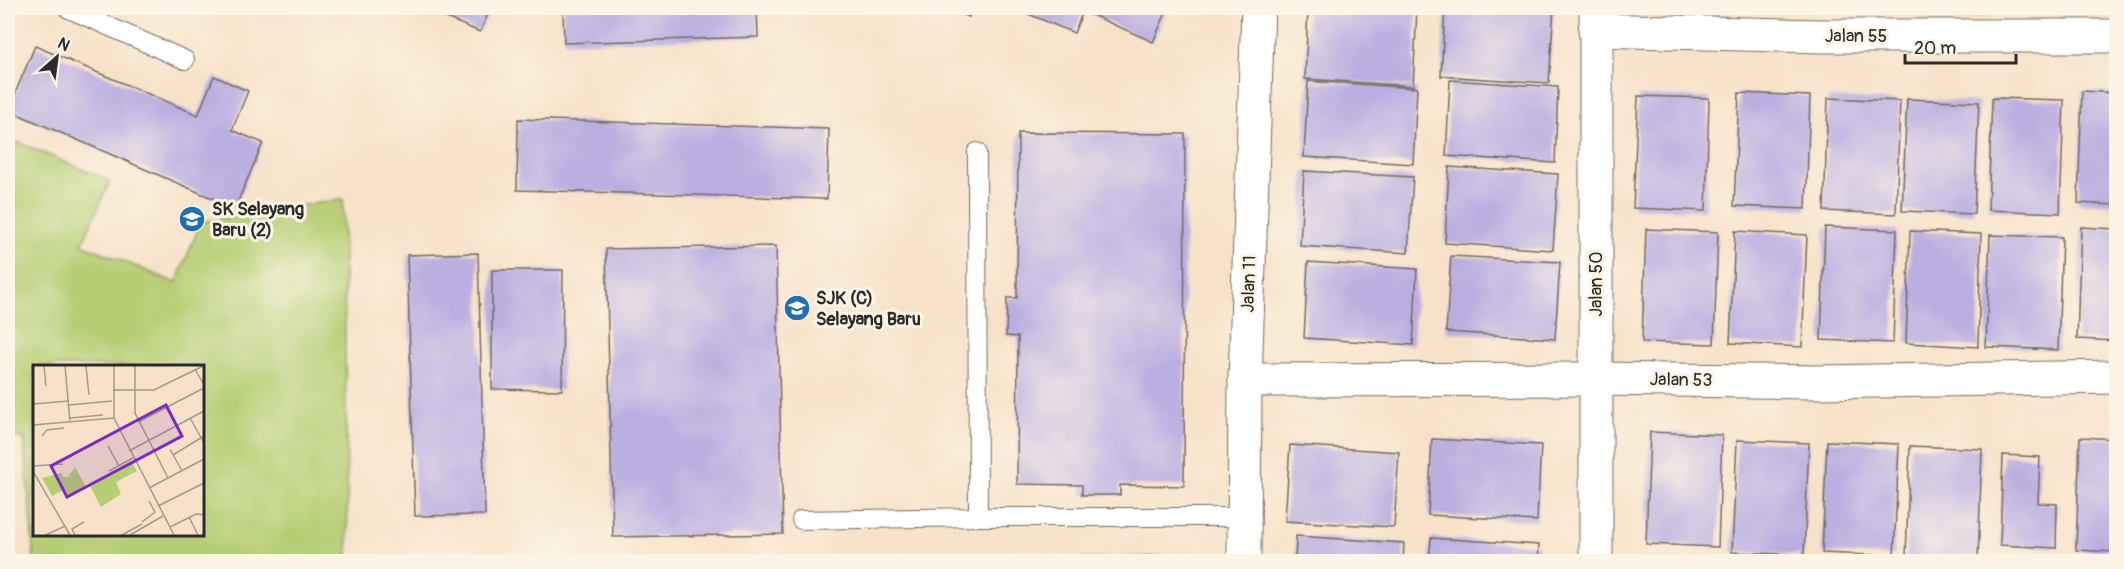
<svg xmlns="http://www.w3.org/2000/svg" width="2124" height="569" viewBox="0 0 2124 569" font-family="Pangolin,sans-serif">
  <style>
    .green { fill: #b5ce73; stroke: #707c4f; stroke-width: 1.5; fill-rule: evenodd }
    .building { fill: #bbafe1 }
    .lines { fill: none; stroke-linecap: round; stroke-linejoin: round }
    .service-casing { stroke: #726b62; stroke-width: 20 }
    .minor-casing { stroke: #726b62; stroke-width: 35 }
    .service { stroke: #fff; stroke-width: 18 }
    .minor { stroke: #fff; stroke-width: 33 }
    .labels { text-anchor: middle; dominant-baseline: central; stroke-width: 6; stroke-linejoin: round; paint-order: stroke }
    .street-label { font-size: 18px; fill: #2b2b2b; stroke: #fcf5e5 }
    .poi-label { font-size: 18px; font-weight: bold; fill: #2b2b2b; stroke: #fcf5e5; text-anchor: start }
    .inset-road { fill: none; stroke: #a5998a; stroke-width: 1.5 }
    .view { fill: #7b2cbf; fill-opacity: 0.15; stroke: #7b2cbf; stroke-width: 3 }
    .inset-edge { fill: none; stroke: #2b2b2b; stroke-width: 3 }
  </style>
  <rect width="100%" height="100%" fill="#fcf5e5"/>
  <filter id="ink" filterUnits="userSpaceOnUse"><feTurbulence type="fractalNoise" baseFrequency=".0167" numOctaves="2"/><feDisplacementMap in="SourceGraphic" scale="12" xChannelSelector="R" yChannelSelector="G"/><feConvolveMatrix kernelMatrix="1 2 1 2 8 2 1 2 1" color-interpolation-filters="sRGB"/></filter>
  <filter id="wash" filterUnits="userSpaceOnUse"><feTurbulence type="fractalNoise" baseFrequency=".008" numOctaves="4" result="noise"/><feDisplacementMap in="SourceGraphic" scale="24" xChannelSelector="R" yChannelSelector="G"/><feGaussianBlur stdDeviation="1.35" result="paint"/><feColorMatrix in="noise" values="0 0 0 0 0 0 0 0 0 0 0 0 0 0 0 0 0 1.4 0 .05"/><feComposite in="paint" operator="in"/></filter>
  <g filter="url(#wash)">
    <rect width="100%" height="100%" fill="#f7e2c9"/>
    <g class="green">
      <path d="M8,138l102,43 -28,63 94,39 25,-61 142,-23 5,361 -44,2 -270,-1 -10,-123 -16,-1zM34,366h168v168h-168z"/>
      <path d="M1196,555v7l-137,-1z"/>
    </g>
    <g id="blocks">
      <g class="building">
        <path d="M422,8h69l-11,24z"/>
        <path d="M563,8h194l1,29 -194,6z"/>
        <path d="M948,8h25l-4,9z"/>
        <path d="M1014,8h154l-15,34 -70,-31 -9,22z"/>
        <path d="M1308,8l109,1 -4,77 -108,-7z"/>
        <path d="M1445,8h109l-5,75 -108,-7z"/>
        <path d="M1911,8h71v5l-71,-4z"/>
        <path d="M35,46l163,69 16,-39 34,15 -16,39 31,13 -28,65 -227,-98z"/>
        <path d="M1450,80l108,7 -3,76 -109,-7z"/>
        <path d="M1308,81l109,7 -4,76 -109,-7z"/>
        <path d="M2082,91l34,2v112l-38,-2z"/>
        <path d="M1739,93l71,3 -4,113 -72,-3z"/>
        <path d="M1638,96l71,2 -3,113 -73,-3z"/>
        <path d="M1828,98l72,3 -4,113 -72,-3z"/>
        <path d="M1992,98l72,2 -4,113 -72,-3z"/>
        <path d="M1907,99l72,3 -5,112 -72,-3z"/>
        <path d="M518,119l311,10 -2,70 -310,-9z"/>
        <path d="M1018,133l167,1 -1,352 -64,-1v10h-38v-10l-65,-1 1,-147 -12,-1 1,-38h10z"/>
        <path d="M1449,167l109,7 -5,76 -108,-7z"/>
        <path d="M1304,171l109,6 -5,76 -108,-7z"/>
        <path d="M1825,227l72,3 -4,113 -72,-3z"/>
        <path d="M2081,227l35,2v112l-39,-2z"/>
        <path d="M1646,229l72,3 -4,112 -72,-2z"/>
        <path d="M1735,231l72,4 -5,112 -72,-4z"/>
        <path d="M1910,231l71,3 -3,113 -72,-4z"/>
        <path d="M1990,235l72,2 -4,113 -72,-3z"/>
        <path d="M776,246l7,288 -170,3 -7,-288z"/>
        <path d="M478,253l7,262 -70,1 -8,-261z"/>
        <path d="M1451,256l109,6 -5,77 -109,-7z"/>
        <path d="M1308,262l109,7 -4,76 -109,-7z"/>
        <path d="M492,270h71l-1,120 -70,-1z"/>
        <path d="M1650,432l72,3 -4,112 -72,-3z"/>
        <path d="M2080,437l36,2v113l-40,-2z"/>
        <path d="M1432,439l109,6 -4,76 -109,-6z"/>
        <path d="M1737,440l72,3 -5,112 -72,-3z"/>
        <path d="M1827,441l72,3 -5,112 -72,-3z"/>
        <path d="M1290,445l109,7 -5,75 -109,-6z"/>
        <path d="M1910,446l72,3 -4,112 -72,-3z"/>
        <path d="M2003,455l37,2 -2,46 19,1 -1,44 -56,-3z"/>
        <path d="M1296,536l108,7 -1,19h-108z"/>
        <path d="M1431,538l108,7 -1,17h-109z"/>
      </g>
    </g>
  </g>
  <g filter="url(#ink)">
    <use href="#blocks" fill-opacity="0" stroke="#726b62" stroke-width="1.5"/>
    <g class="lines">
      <defs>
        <g id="service">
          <path d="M67,8l118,52"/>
          <path d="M977,152l1,365"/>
          <path d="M801,520l177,-3h266"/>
        </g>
        <g id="minor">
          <path d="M1595,30l225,6h296"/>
          <path d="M1245,380l351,-1 221,3 299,-5"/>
          <path d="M1244,562l1,-182 13,-372"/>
          <path d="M1596,562v-554"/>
        </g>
      </defs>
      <use href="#service" class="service-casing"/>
      <use href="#minor" class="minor-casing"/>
      <use href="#service" class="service"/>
      <use href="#minor" class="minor"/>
    </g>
  </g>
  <defs>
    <symbol id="school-disc" viewBox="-11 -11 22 22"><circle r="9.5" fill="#1f6fb2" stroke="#fcf5e5"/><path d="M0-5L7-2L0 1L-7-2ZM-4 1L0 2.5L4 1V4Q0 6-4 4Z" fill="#fff"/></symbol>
  </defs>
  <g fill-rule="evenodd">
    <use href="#school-disc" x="177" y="204" width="30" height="30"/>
    <use href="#school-disc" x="782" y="293" width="30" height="30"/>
  </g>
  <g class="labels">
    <g class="street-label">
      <text x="1856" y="36">Jalan 55</text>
      <text transform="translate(1249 284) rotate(-88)">Jalan 11</text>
      <text transform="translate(1596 284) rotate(-90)">Jalan 50</text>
      <text transform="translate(1681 380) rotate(1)">Jalan 53</text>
    </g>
    <g class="poi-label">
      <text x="212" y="209">SK Selayang<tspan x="212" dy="21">Baru (2)</tspan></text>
      <text x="816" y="298">SJK (C)<tspan x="816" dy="21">Selayang Baru</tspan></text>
    </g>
  </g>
  <g transform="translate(33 365)">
    <rect width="171" height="171" fill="#f7e2c9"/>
    <path d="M99,97l5,9 -21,11 5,12 -20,13 -11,-21zM42,102l11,20 -17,9 -4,-7 -13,7 -10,-18 20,-5 1,4h5z" fill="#b5ce73"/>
    <path class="inset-road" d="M11,1l2,20M32,1l5,56M53,1l3,29M81,1v52l60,117M102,1v47l33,65M162,4l9,16M80,25h41l49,-24M0,39l36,-3M36,40l43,-4M37,53l33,-3M157,53l14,25M105,57l66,-34M0,60l81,-7M9,71l5,-6 17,-2M75,81l11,20M137,84l12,22M96,86l75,-40M140,90l31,-19M0,98l1,10 36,62M0,101l30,-2M76,106l24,-13M116,123l55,-29M125,141l46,-23M156,152l9,18M109,157l13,-10 -6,-11M137,162l26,-13 8,1M13,170l19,-9M42,170l-3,-6 12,-7M89,170l20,-11M97,170l33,-19"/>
    <path class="view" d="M133,40l16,31 -115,61 -16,-31z"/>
    <rect width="171" height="171" class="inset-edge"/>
  </g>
  <rect width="2124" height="569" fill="none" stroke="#fcf5e5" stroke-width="30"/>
  <g transform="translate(57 57) rotate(28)" stroke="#fcf5e5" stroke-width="4.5" paint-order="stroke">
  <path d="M0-4.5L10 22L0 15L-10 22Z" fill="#2b2b2b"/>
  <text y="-9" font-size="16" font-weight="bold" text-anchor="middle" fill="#2b2b2b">N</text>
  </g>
  <path d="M1905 54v9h111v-9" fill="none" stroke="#2b2b2b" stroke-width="3"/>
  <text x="1914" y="54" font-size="18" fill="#2b2b2b" stroke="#fcf5e5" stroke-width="4.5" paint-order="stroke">20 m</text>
</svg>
